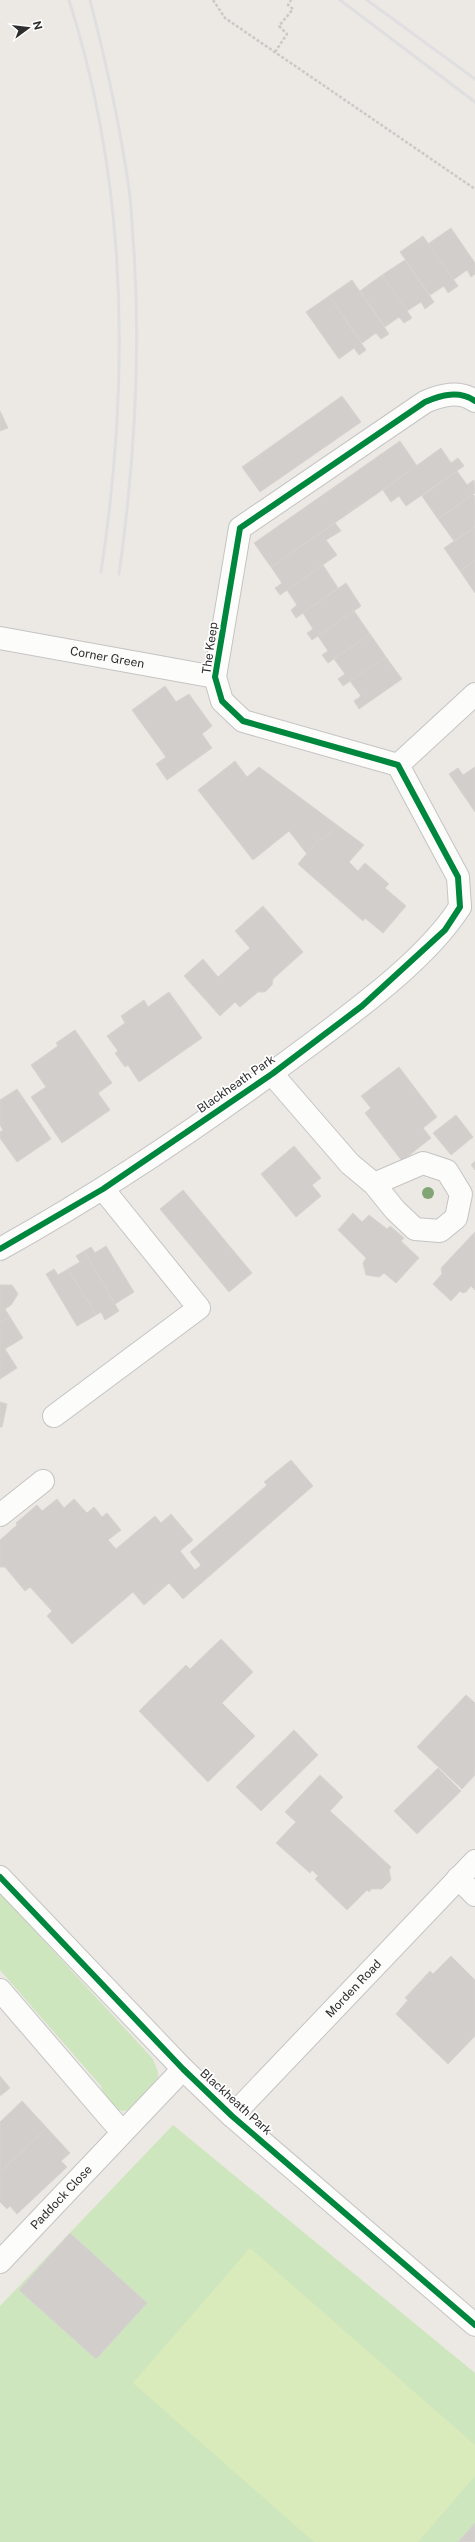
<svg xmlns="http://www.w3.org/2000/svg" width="475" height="2542" viewBox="0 0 475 2542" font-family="'Public Sans',sans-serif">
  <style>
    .green { fill: #cee6be }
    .pitch { fill: #d9eabb }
    .building { fill: #d1cecb; stroke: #d7d4d0 }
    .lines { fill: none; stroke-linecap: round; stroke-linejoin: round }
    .minor-casing { stroke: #c5c4c5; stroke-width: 24 }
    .path { stroke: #c9c9c8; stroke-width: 2.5; stroke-dasharray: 3 2; stroke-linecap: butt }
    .minor { stroke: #fcfcfb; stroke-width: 22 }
    .rail { stroke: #dfdfe1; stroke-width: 3 }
    .cycleway-casing { stroke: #fff; stroke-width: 8 }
    .cycleway { stroke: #00873e; stroke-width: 6 }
    .tree { fill: #82a575 }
    .labels { text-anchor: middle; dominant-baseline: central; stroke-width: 3.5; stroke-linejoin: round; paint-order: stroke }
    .street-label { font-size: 12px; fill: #2e2e2e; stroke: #fff }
  </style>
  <rect width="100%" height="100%" fill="#ece8e4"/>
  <g class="green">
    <path d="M0,1893l153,166c1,4 4,9 5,14 3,17 -42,68 -57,13l-101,-116z"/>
    <path d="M173,2125l302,248v169h-475v-236z"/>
  </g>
  <path class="pitch" d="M250,2248l225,197v31l-57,66h-104l-181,-159z"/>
  <g class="building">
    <path d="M451,228l24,35v11l-4,3 -4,-7 -14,10 -25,-36z"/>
    <path d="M423,236l35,50 -10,7 -4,-7 -14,9 -30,-43z"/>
    <path d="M405,260l29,42 -9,7 -4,-7 -14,9 -25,-36z"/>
    <path d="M382,275l30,43 -8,5 -5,-6 -14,10 -25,-36z"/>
    <path d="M352,280l37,54 -8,5 -5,-6 -14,10 -33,-47z"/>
    <path d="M329,296l37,54 -7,5 -5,-7 -15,11 -33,-47z"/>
    <path d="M342,396l19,26 -101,70 -18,-25z"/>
    <path d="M0,411l8,17 -8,3z"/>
    <path d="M400,441l17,25 -146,101 -17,-24z"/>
    <path d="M441,448l10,15 7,-5 6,8 -58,40 -7,-10 -8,6 -8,-12z"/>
    <path d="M457,471l10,14 7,-5 1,13 -37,26 -16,-23z"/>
    <path d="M473,494l2,3v30l-21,14 -16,-22z"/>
    <path d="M335,523l6,8 -15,9 11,15 -57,40 -5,-7 7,-5 -11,-16z"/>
    <path d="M475,527v33l-15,11 -16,-23z"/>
    <path d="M475,560v33l-15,-22z"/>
    <path d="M323,565l15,23 -42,30 -5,-8 6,-5 -10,-15z"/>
    <path d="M346,583l15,23 -49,34 -5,-7 6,-4 -10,-16z"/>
    <path d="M354,611l16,23 -42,29 -6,-8 6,-4 -10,-15z"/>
    <path d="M370,634l16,23 -43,29 -5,-7 7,-5 -11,-15z"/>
    <path d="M386,657l16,22 -43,30 -5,-8 7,-5 -11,-15z"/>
    <path d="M165,686l11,16 13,-8 23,32 -10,8 10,14 -45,32 -11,-16 10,-7 -34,-47z"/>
    <path d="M235,761l12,16 12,-10 78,58 -14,15 -3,-2 -13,16 -18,-23 -36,29 -55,-70z"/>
    <path d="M475,767v45l-26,-38 9,-6 5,7z"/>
    <path d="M337,825l27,20 -15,17 9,9 7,-8 24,21 -4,4 21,18 -23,27 -18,-15 -2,3 -65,-57 22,-26 3,2z"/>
    <path d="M263,906l40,46 -30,27 -1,6 -7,7h-7l-18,15 -5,-5 -15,14 -36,-40 19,-17 15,18 32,-29 -15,-17z"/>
    <path d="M169,992l33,46 -63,44 -11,-17 -3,2 -10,-14 3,-2 -11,-15 18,-13 -4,-7 23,-16 4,7z"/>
    <path d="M75,1030l37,53 -14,10 12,17 -48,33 -31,-46 15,-10 -15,-22 27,-19 -2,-3z"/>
    <path d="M399,1067l38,50 -14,11 8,10 -29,23 -37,-48 6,-5 -10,-12z"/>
    <path d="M17,1089l34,50 -34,23 -17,-24v-6l3,-2 -3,-5v-25z"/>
    <path d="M456,1115l17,22 -22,18 -18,-22z"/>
    <path d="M294,1146l27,32 -9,7 9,11 -25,21 -35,-43z"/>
    <path d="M475,1161v9l-4,-5z"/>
    <path d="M183,1190l69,83 -23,19 -69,-83z"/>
    <path d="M353,1213l9,9 7,-7 18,14 3,-3 14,12 -3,3 18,17 -23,25 -12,-10 -5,4 -13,-2 -3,-12 3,-5 -28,-28z"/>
    <path d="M475,1232v58l-4,-4 -5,6 -3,1 -3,-2 -9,10 -18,-17 9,-10 -1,-6z"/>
    <path d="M106,1246l28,46 -19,12 -31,-53 7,-4 4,6z"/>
    <path d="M84,1251l35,60 -14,9 -4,-8 -5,3 -28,-46 12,-7 -4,-6z"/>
    <path d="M54,1269l4,6 10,-6 28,46 -19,11 -31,-52z"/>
    <path d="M0,1285h12l6,9 -7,11 -6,4 5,8 -10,6z"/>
    <path d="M10,1317l13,21 -18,11 12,19 -17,11v-56z"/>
    <path d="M0,1402l7,2 -5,23h-2z"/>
    <path d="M291,1460l22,26 -130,113 -14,-16 -25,22 -11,-13 -61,52 -25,-28 5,-5 -22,-24 -5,4 -20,-24h-5v-27l17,-15 -1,-2 21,-18 5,6 15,-12 7,9 10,-9 13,14 7,-6 8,10 5,-4 14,17 -13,10 8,9 39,-33 6,7 10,-9 22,26 -13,11 15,19 6,-5 -11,-13 77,-67 -3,-3z"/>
    <path d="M221,1639l32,33 -31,31 33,33 -47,46 -69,-71 47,-46 4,4z"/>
    <path d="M466,1695l9,8v72l-13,14 -45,-42z"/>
    <path d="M294,1730l24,25 -57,56 -25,-24z"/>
    <path d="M438,1768l23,23 -44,43 -23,-23z"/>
    <path d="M320,1775l23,22 -13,14 61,56 -2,3 2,10 -9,9h-11l-2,3 -2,-2 -20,20 -32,-31 3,-3 -6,-6 -2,3 -34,-30 20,-21 -11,-10z"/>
    <path d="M451,1956l24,24v56l-27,28 -52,-50 12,-14 -3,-2 25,-27 3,3z"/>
    <path d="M0,2076l10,12 -10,8z"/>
    <path d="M22,2101l25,27 -47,44v-50z"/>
    <path d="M47,2128l23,25 -9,8 6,6 -50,47 -7,-8 -3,3 -7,-7v-30z"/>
    <path d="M70,2233l77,70 -51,56 -77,-69z"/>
    <path d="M475,2523v19h-17z"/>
  </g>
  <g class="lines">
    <defs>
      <g id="minor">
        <path id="s1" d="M0,638l215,39"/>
        <path d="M398,765l77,-71"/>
        <path d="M460,907l-2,-30 -60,-112 -155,-44 -21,-20 -7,-24 25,-149 185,-126c16,-7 34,-12 50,-1"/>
        <path d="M272,1074l78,90 24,20 21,26 20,19 25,2 16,-13 5,-24 -14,-23 -24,-8 -49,21"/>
        <path d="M0,1249c110,-61 214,-132 315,-208 48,-36 113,-84 145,-134"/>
        <path d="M54,1416l145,-108 -96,-119"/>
        <path d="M0,1515l43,-34"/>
        <path d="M0,1877l183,192 49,47 243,209"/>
        <path d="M458,1878l17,17"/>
        <path d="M0,1990l122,142"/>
        <path id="s2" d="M232,2116l243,-255"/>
        <path id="s3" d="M0,2262l183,-193"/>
      </g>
    </defs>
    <use href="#minor" class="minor-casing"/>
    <g class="path">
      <path d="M213,0l12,18 250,171"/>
      <path d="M275,52l12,-18 -8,-8 14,-17 -5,-4 3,-5"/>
    </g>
    <use href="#minor" class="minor"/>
    <g class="rail">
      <path d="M69,0c59,185 61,382 32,572"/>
      <path d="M90,0c16,62 30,125 39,189 3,21 3,42 5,63 7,108 0,215 -15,322"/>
      <path d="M340,0l135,102"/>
      <path d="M367,0l108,79"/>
    </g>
    <defs>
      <g id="cycleway">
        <path d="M0,1249l103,-60 169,-115 90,-68 83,-76 15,-23 -2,-30 -60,-112 -155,-44 -21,-20 -7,-24 25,-149 185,-126c16,-7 34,-12 50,-1"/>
        <path d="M0,1877l183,192 49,47 243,209"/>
      </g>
    </defs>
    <use href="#cycleway" class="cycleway-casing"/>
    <use href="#cycleway" class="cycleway"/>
  </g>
  <circle class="tree" cx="428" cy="1193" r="6"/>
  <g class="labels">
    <g class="street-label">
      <text transform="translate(210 648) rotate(-82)">The Keep</text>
      <text stroke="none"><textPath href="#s1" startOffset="109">Corner Green</textPath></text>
      <text transform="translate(236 1084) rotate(-35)">Blackheath Park</text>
      <text stroke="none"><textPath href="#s2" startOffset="176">Morden Road</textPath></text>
      <text transform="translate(236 2102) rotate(42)">Blackheath Park</text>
      <text stroke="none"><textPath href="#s3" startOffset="89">Paddock Close</textPath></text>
    </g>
  </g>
  <g transform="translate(28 28) rotate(75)" stroke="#ffffff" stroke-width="3" paint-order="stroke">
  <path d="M0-3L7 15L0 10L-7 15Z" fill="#2e2e2e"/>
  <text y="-6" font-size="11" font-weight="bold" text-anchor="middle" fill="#2e2e2e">N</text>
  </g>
</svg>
